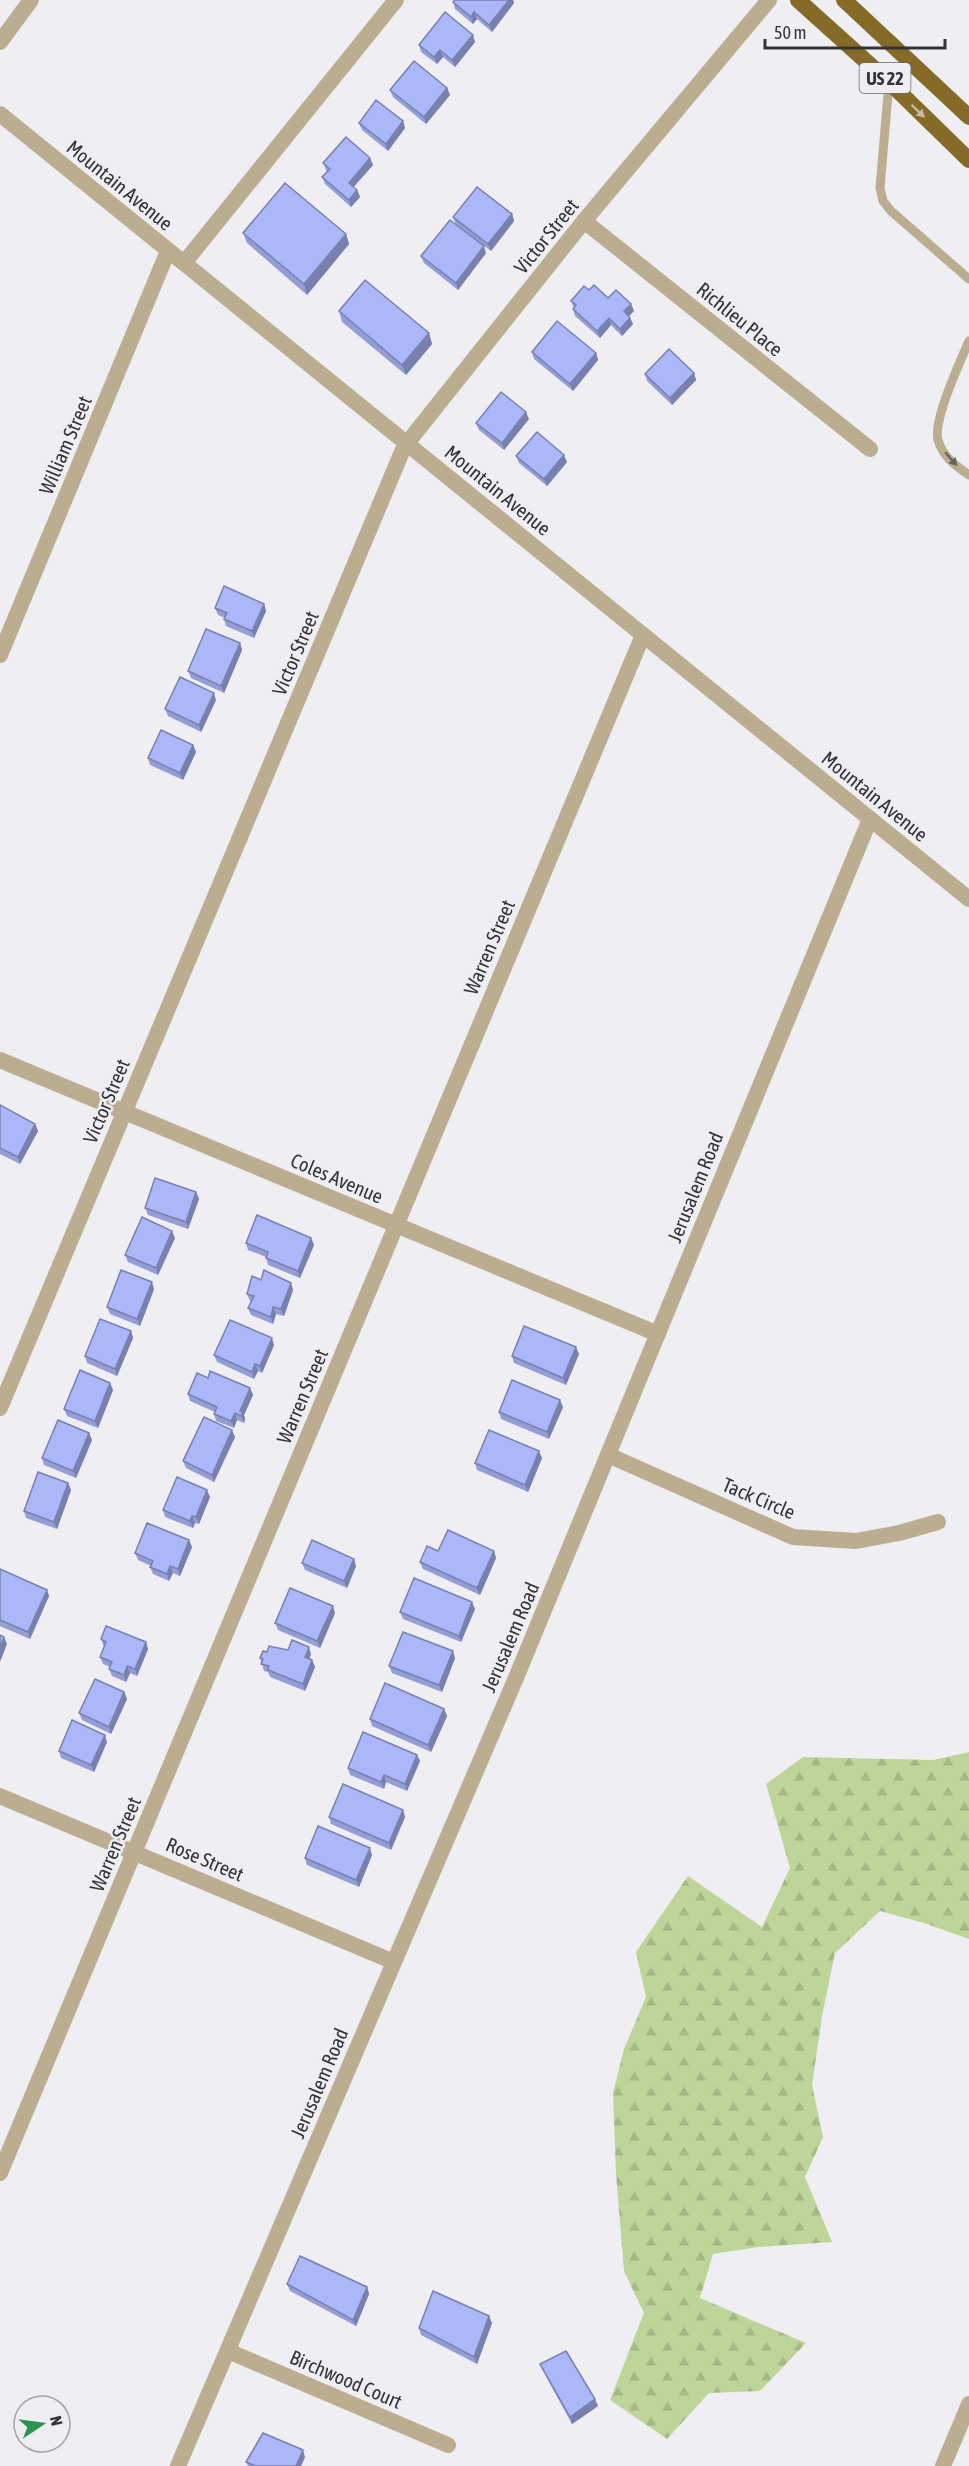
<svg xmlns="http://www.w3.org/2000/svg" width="969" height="2466" viewBox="0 0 969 2466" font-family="'Asap Condensed',sans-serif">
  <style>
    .forest { fill: url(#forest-firs) }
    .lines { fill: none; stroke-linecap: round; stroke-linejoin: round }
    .service { stroke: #bbad90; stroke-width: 9 }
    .minor { stroke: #bbad90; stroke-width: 16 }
    .tertiary { stroke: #bbad90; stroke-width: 16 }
    .trunk { stroke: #866a28; stroke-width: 16 }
    .wall { fill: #949dd6 }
    .shaded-wall { fill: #7880ae }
    .building { fill: #acb7f9; stroke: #7880ae; stroke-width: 1.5 }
    .oneway { fill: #c4b9a2 }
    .oneway2 { fill: #69645a }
    .labels { text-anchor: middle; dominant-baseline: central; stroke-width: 5; stroke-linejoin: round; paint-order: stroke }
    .shield { fill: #eeeef3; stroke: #6b6c6f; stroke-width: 1.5 }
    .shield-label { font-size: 18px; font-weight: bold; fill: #333436 }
    .street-label { font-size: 20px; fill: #333436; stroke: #eeeef3 }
  </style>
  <defs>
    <pattern id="forest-firs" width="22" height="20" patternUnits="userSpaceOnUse" patternTransform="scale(1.5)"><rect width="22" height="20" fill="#bed59a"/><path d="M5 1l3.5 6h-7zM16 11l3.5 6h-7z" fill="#a4b785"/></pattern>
  </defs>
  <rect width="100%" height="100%" fill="#eeeef3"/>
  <path class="forest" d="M969,1752v187l-45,-16 -44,-12 -45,42 -13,63 -10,69 11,52 -18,40 27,65 -73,5 -46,7 -13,44 106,45 -46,48 -51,2 -42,46 -57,-39 34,-87 -20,-42 -8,-97 -3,-81 11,-44 22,-52 -10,-45 52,-76 74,51 28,-59 -24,-84 37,-27 130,3z"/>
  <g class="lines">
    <g class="service">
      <path d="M889,82l-9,106 3,13 8,10 78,68"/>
      <path d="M969,341c-9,21 -36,79 -31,99 5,17 18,26 31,35"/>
    </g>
    <g class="minor">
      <path d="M0,42l31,-42"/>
      <path d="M584,221l286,228"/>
      <path d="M184,263l212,-263"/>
      <path d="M0,655l168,-404"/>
      <path d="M0,1060l658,274"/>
      <path d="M0,1408l404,-961 180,-226 185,-221"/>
      <path d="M608,1455l185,82 63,4 43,-8 39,-11"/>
      <path d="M0,1796l394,166"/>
      <path d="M0,2173l643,-1538"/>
      <path d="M228,2351l220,94"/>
      <path d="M943,2466l26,-62"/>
    </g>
    <g class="tertiary">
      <path d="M0,114l969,785"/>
      <path d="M178,2466l340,-793 352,-854"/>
    </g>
    <g class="trunk">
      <path d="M798,0l91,82 80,78"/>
      <path d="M844,0l125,117"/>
    </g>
  </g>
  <g class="wall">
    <path d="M455,0h58l1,3 -22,29 -15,-13 -4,5 -18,-15 -2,-7z"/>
    <path d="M475,42l-20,25 -12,-10 -6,7 -16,-12 -2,-7z"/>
    <path d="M447,88l3,7 -24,29 -33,-27 -3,-7z"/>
    <path d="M403,121l2,7 -17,23 -26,-21 -3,-7z"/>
    <path d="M370,158l3,7 -20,22 4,3 3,7 -9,10 -26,-23 -3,-7 5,-5 -1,-2 -3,-7z"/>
    <path d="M512,214l2,7 -23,30 -35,-27 -3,-7z"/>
    <path d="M243,233l103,1 3,10 -42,51 -60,-52z"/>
    <path d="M486,253l-28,37 -34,-27 -3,-7z"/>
    <path d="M589,290l19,8 23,6 3,7 -5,5 4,8 -11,12 -11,-11 -11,13 -25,-22 -2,-7 1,-1 -3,-7z"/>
    <path d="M339,311l90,22 3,11 -26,31 -64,-53z"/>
    <path d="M532,352l64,1 2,7 -25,31 -39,-32z"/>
    <path d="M694,373l2,7 -24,25 -25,-24 -2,-7z"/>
    <path d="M529,419l-25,31 -25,-20 -3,-7z"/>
    <path d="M516,456l51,6 -20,24 -28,-23z"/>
    <path d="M264,604l2,7 -12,27 -28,-12 -2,-7 1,-1 -7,-3 -3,-7z"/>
    <path d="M240,643l2,7 -18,43 -33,-15 -3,-7z"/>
    <path d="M216,700l-15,32 -33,-16 -3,-7z"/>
    <path d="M193,745l3,7 -13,28 -33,-15 -2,-7z"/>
    <path d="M0,1105l35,19 3,7 -18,33 -20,-10z"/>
    <path d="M196,1192l3,7 -11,30 -40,-14 -3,-7z"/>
    <path d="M175,1238l-17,37 -30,-13 -3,-7z"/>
    <path d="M311,1238l3,7 -14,33 -32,-13 -2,-8 -18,-7 -2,-7z"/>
    <path d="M261,1280l30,3 2,7 -9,26 -8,-2 -3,10 -22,-9 -3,-7 3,-7h-1l-3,-7z"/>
    <path d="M154,1289l-14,37 -30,-12 -3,-7z"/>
    <path d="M131,1331l2,7 -16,38 -30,-13 -2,-7z"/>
    <path d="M274,1345l-12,28 -4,-2 -4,8 -37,-17 -3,-7z"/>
    <path d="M579,1354l-13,31 -52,-22 -2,-7z"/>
    <path d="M208,1378l42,10 3,7 -9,20 1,4 -1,4 -7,-3 -3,8 -18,-7 -2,-7 1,-2 -25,-11 -2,-7z"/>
    <path d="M110,1383l3,7 -15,38 -31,-12 -3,-7z"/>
    <path d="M563,1407l-14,32 -48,-20 -2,-7z"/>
    <path d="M89,1433l3,7 -16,38 -32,-13 -2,-7z"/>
    <path d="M235,1437l-21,45 -28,-14 -3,-7z"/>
    <path d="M542,1458l-14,34 -51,-22 -2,-7z"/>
    <path d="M68,1483l3,7 -14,39 -31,-11 -2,-7z"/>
    <path d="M210,1497l-11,27 -4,-1 -2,5 -28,-11 -2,-7z"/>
    <path d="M189,1540l3,7 -12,29 -7,-3 -4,8 -16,-7 -3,-7 1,-1 -13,-6 -3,-7z"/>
    <path d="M438,1551h56l2,7 -16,37 -57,-26 -3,-7z"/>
    <path d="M302,1563l54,3 -9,22 -42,-18z"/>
    <path d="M0,1569l47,21 2,6 -19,43 -30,-13z"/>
    <path d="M475,1609l-14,33 -58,-23 -3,-7z"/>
    <path d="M335,1613l-15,35 -42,-18 -3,-7z"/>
    <path d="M101,1639l45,3 2,7 -11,27 -7,-3 -4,9 -14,-6 -3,-7 1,-2 -7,-3 -3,-7 4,-10z"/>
    <path d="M267,1652l44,2 -2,5 3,1 3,7 -10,24 -35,-14 -2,-5 -4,-1 -4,-13z"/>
    <path d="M455,1658l-13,34 -50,-19 -3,-7z"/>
    <path d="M124,1692l3,7 -16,35 -29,-14 -3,-7z"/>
    <path d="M444,1709l3,7 -16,36 -59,-26 -2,-7z"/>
    <path d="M107,1742l-13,30 -33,-14 -2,-7z"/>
    <path d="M417,1755l3,6 -13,30 -21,-9 -2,7 -34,-14 -2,-7z"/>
    <path d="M403,1810l2,7 -14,33 -60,-26 -2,-7z"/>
    <path d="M372,1855l-13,32 -52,-22 -2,-7z"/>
    <path d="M287,2284l80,3 2,7 -13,32 -66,-35z"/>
    <path d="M492,2323l-15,41 -56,-29 -2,-7z"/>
    <path d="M540,2364l58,42 -26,18 -29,-53z"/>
    <path d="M305,2457l-4,9h-53l-2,-4z"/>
  </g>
  <g class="shaded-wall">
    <path d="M509,0h4l1,3 -22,29 -3,-7z"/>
    <path d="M474,12l3,7 -4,5 -2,-7z"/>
    <path d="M473,35l2,7 -20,25 -3,-7z"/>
    <path d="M440,50l3,7 -6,7 -3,-7z"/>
    <path d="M447,88l3,7 -24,29 -2,-7z"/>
    <path d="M403,121l2,7 -17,23 -2,-7z"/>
    <path d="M370,158l3,7 -22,25 -2,-7z"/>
    <path d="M357,190l3,7 -9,10 -2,-7z"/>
    <path d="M512,214l2,7 -23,30 -3,-7z"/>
    <path d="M346,234l3,10 -42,51 -3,-11z"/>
    <path d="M484,246l2,7 -28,37 -2,-7z"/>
    <path d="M631,304l3,7 -7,7 -3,-7z"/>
    <path d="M609,318l2,7 -11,13 -3,-7z"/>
    <path d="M630,318l3,6 -11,12 -2,-7z"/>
    <path d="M429,333l3,11 -26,31 -4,-10z"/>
    <path d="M596,353l2,7 -25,31 -3,-7z"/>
    <path d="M694,373l2,7 -24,25 -2,-7z"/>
    <path d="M526,412l3,7 -25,31 -2,-7z"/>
    <path d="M564,455l3,7 -20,24 -3,-7z"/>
    <path d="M264,604l2,7 -12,27 -2,-7z"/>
    <path d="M240,643l2,7 -18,43 -3,-7z"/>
    <path d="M214,693l2,7 -15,32 -2,-7z"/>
    <path d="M193,745l3,7 -13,28 -3,-7z"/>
    <path d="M35,1124l3,7 -18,33 -2,-7z"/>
    <path d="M196,1192l3,7 -11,30 -2,-7z"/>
    <path d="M172,1231l3,7 -17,37 -2,-7z"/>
    <path d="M311,1238l3,7 -14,33 -2,-7z"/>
    <path d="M152,1282l2,7 -14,37 -3,-7z"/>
    <path d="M291,1283l2,7 -9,26 -3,-7z"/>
    <path d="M273,1307l3,7 -3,10 -2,-7z"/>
    <path d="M131,1331l2,7 -16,38 -2,-7z"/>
    <path d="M272,1338l2,7 -12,28 -2,-7z"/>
    <path d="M576,1347l3,7 -13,31 -3,-7z"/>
    <path d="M255,1364l3,7 -4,8 -2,-7z"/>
    <path d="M110,1383l3,7 -15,38 -3,-7z"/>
    <path d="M250,1388l3,7 -9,20 1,4 -1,4 -4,-12z"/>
    <path d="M560,1400l3,7 -14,32 -2,-7z"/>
    <path d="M235,1413l2,7 -3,8 -3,-7z"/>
    <path d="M232,1430l3,7 -21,45 -2,-7z"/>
    <path d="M89,1433l3,7 -16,38 -3,-7z"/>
    <path d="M539,1451l3,7 -14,34 -3,-7z"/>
    <path d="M68,1483l3,7 -14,39 -3,-7z"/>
    <path d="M207,1490l3,7 -11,27 -3,-7z"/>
    <path d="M192,1516l3,7 -2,5 -3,-7z"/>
    <path d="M189,1540l3,7 -12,29 -2,-7z"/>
    <path d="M494,1551l2,7 -16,37 -3,-7z"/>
    <path d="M354,1559l2,7 -9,22 -3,-7z"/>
    <path d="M170,1566l3,7 -4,8 -2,-7z"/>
    <path d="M47,1590l2,6 -19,43 -2,-7z"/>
    <path d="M472,1602l3,7 -14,33 -2,-6z"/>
    <path d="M333,1606l2,7 -15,35 -3,-7z"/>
    <path d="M4,1637l3,7 -7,18v-14z"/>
    <path d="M146,1642l2,7 -11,27 -2,-7z"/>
    <path d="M309,1647l2,7 -4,10 -2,-7z"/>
    <path d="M453,1651l2,7 -13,34 -3,-7z"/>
    <path d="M312,1660l3,7 -10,24 -2,-7z"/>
    <path d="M127,1666l3,7 -4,9 -2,-7z"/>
    <path d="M124,1692l3,7 -16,35 -2,-7z"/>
    <path d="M444,1709l3,7 -16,36 -3,-7z"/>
    <path d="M105,1735l2,7 -13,30 -3,-7z"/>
    <path d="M417,1755l3,6 -13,30 -2,-7z"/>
    <path d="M384,1775l2,7 -2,7 -3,-7z"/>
    <path d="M403,1810l2,7 -14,33 -2,-7z"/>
    <path d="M370,1848l2,7 -13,32 -3,-7z"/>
    <path d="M367,2287l2,7 -13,32 -3,-6z"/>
    <path d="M489,2316l3,7 -15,41 -3,-7z"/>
    <path d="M595,2399l3,7 -26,18 -2,-7z"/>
    <path d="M303,2450l2,7 -4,9h-5z"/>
  </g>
  <g class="building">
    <path d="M455,0h54l-20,25 -15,-13 -3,5 -18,-15z"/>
    <path d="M445,12l28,23 -21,25 -12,-10 -6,7 -15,-12z"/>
    <path d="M414,61l33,27 -23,29 -34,-27z"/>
    <path d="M376,100l27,21 -17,23 -27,-21z"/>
    <path d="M346,137l24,21 -21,25 8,7 -8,10 -27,-23 8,-8 -7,-6z"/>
    <path d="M285,183l61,51 -42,50 -61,-51z"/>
    <path d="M477,187l35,27 -24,30 -35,-27z"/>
    <path d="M450,220l34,26 -28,37 -35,-27z"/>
    <path d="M365,280l64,53 -27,32 -63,-54z"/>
    <path d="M594,285l14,13 8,-8 15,14 -7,7 6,7 -10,11 -11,-11 -12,13 -24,-22 3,-4 -5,-4 13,-15 5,4z"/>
    <path d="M557,321l39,32 -26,31 -38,-32z"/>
    <path d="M669,349l25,24 -24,25 -25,-24z"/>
    <path d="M501,392l25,20 -24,31 -26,-20z"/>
    <path d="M537,432l27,23 -20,24 -28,-23z"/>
    <path d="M224,586l40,18 -12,27 -28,-12 3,-6 -12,-5z"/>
    <path d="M206,629l34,14 -19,43 -33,-15z"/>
    <path d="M180,677l34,16 -15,32 -34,-16z"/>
    <path d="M161,730l32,15 -13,28 -32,-15z"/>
    <path d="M0,1105l35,19 -17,33 -18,-9z"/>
    <path d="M155,1178l41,14 -10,30 -41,-14z"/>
    <path d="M257,1215l54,23 -13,33 -32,-13 2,-6 -22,-9z"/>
    <path d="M142,1217l30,14 -16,37 -31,-13z"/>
    <path d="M121,1270l31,12 -15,37 -30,-12z"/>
    <path d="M264,1270l27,13 -10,26 -8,-2 -2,10 -23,-9 6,-12 -7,-2 5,-18 9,4z"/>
    <path d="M100,1319l31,12 -16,38 -30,-13z"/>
    <path d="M230,1320l42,18 -12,28 -5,-2 -3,8 -38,-17z"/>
    <path d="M524,1326l52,21 -13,31 -51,-22z"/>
    <path d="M80,1370l30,13 -15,38 -31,-12z"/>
    <path d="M210,1371l40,17 -10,23 3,1 -2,4 -6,-3 -4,8 -17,-7 3,-7 -29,-13 9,-21 11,5z"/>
    <path d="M512,1380l48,20 -13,32 -48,-20z"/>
    <path d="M204,1417l28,13 -20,45 -29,-14z"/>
    <path d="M58,1420l31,13 -16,38 -31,-13z"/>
    <path d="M489,1430l50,21 -14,34 -50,-22z"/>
    <path d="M38,1472l30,11 -14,39 -30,-11z"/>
    <path d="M177,1477l30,13 -11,27 -4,-1 -2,5 -27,-11z"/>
    <path d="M147,1523l42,17 -11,29 -8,-3 -3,8 -17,-7 3,-6 -18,-8z"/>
    <path d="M448,1530l46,21 -17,37 -57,-26 7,-16 11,5z"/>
    <path d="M312,1540l42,19 -10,22 -42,-18z"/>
    <path d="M0,1569l47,21 -19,42 -28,-12z"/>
    <path d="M414,1578l58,24 -13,34 -59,-24z"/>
    <path d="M290,1588l43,18 -16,35 -42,-18z"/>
    <path d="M106,1626l40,16 -11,27 -8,-3 -3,9 -15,-6 3,-7 -12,-5 6,-15 -5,-3z"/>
    <path d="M403,1632l50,19 -14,34 -50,-19z"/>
    <path d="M0,1635l4,2 -4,11z"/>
    <path d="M292,1640l17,7 -4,10 7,3 -9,24 -35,-14 1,-4 -8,-2 2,-5 -3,-1 3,-7 4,1 2,-6 19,4z"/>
    <path d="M95,1679l29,13 -15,35 -30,-14z"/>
    <path d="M385,1683l59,26 -16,36 -58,-26z"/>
    <path d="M72,1720l33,15 -14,30 -32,-14z"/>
    <path d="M363,1732l54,23 -12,29 -21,-9 -3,7 -33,-14z"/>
    <path d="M343,1784l60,26 -14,33 -60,-26z"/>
    <path d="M318,1826l52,22 -14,32 -51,-22z"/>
    <path d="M300,2256l67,31 -14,33 -66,-36z"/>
    <path d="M433,2291l56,25 -15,41 -55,-29z"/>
    <path d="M566,2351l29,48 -25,18 -30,-53z"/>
    <path d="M263,2433l40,17 -7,16h-40l-10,-4z"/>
  </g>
  <defs><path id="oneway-solid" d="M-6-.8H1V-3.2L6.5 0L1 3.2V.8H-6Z" transform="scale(1.5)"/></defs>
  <use class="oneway" href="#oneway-solid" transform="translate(918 111) rotate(44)"/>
  <use class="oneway2" href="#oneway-solid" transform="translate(951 459) rotate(49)"/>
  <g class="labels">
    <rect class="shield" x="859.5" y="63" width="51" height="30" rx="4.5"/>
    <g class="shield-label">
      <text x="885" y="78">US 22</text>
    </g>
    <g class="street-label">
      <text transform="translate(120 185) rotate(39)">Mountain Avenue</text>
      <text transform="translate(546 236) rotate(-51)">Victor Street</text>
      <text transform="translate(740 319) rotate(39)">Richlieu Place</text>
      <text transform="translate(65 445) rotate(-67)">William Street</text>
      <text transform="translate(498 490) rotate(39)">Mountain Avenue</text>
      <text transform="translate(295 653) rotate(-67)">Victor Street</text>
      <text transform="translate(875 796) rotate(39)">Mountain Avenue</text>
      <text transform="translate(489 947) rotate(-67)">Warren Street</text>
      <text transform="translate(106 1101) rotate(-67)">Victor Street</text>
      <text transform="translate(337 1178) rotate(23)">Coles Avenue</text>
      <text transform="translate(695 1187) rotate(-68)">Jerusalem Road</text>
      <text transform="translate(302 1396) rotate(-67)">Warren Street</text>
      <text transform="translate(759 1498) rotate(23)">Tack Circle</text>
      <text transform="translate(510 1637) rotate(-67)">Jerusalem Road</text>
      <text transform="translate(115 1844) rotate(-67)">Warren Street</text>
      <text transform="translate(205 1859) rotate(23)">Rose Street</text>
      <text transform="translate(319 2083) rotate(-67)">Jerusalem Road</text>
      <text transform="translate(346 2379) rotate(23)">Birchwood Court</text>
    </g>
  </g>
  <g transform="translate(42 2424) rotate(77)"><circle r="28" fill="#eeeef3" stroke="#a3a4a7" stroke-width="1.5"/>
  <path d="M0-4.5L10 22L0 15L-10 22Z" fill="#28964f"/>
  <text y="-9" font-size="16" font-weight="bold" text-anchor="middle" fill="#333436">N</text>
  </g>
  <path d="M765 39v9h180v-9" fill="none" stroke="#333436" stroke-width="3"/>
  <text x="774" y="39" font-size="18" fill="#333436" stroke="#eeeef3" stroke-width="4.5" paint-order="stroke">50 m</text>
</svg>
